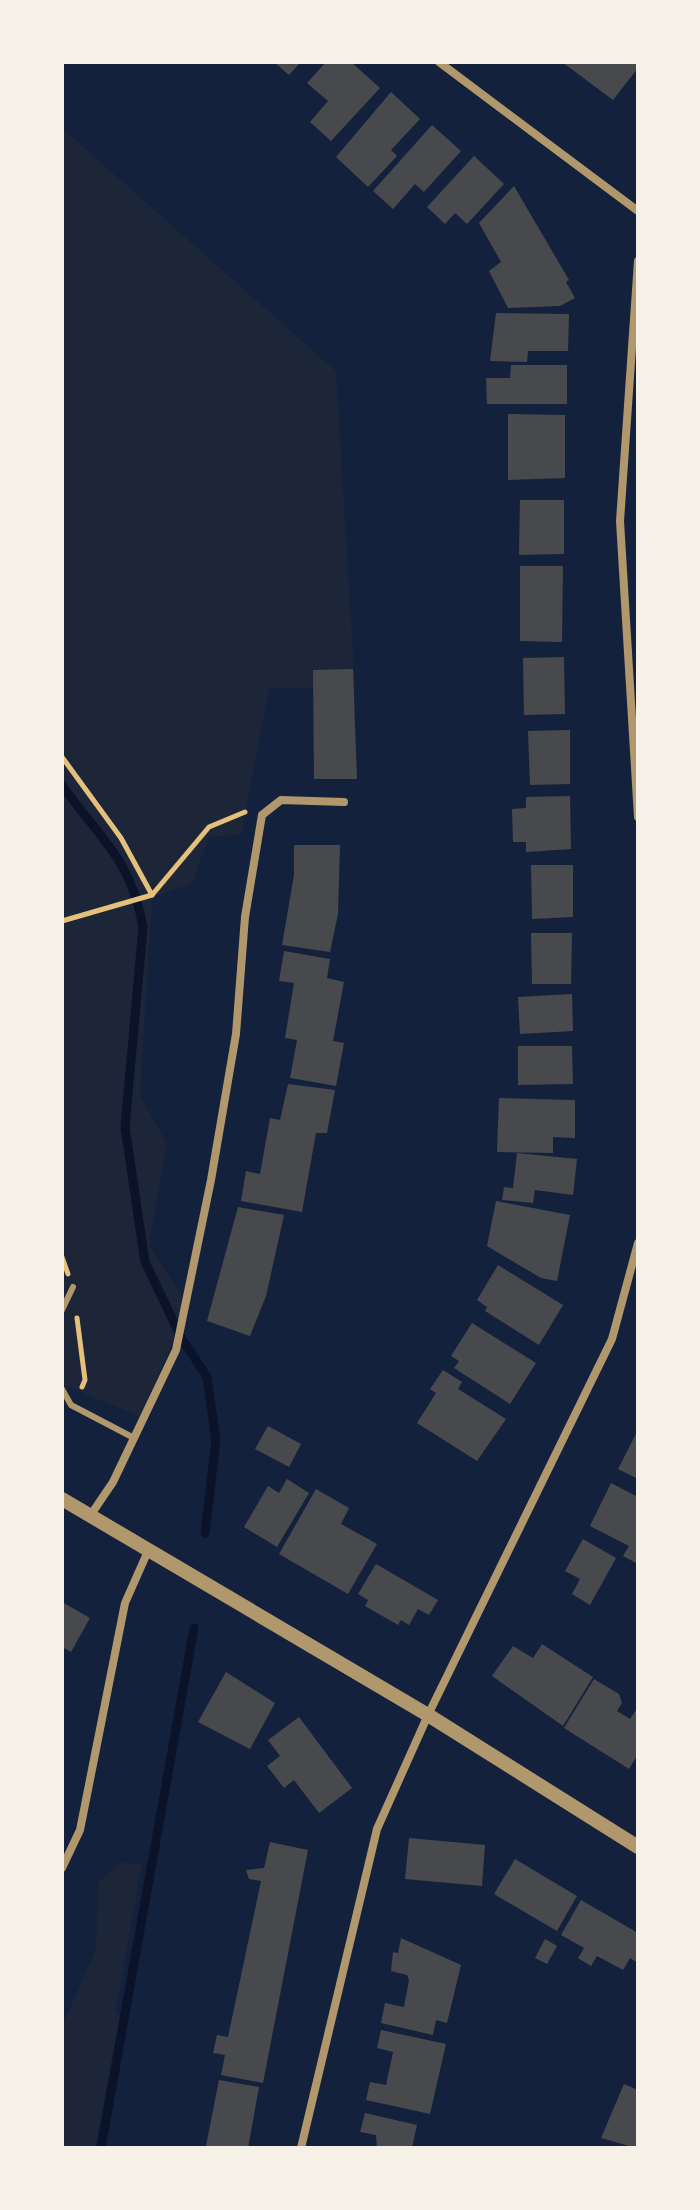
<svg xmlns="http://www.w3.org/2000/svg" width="700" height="2210" viewBox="0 0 700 2210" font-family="Manrope,sans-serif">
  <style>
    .green { fill: #1d2539 }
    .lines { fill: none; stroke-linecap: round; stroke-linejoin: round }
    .stream { stroke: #0b132b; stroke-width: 9 }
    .building { fill: #48494c }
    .path { stroke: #e5c07b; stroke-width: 5 }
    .service { stroke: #b1986c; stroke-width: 6 }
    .minor { stroke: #b1986c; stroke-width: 8 }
    .tertiary { stroke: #b1986c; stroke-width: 14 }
  </style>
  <rect width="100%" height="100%" fill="#14213d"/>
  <g class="green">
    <path d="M62,128l274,243 19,316 -86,2 -28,146 -32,2 -17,46 -40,15 -12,198 27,47 -18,102 34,53 -13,52 -31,66 -77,-32z"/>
    <path d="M122,1862l20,3 -27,148 5,2 -25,133h-33v-122l34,-77 2,-67z"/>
  </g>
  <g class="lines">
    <g class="stream">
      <path d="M62,785c37,53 69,73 81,142l-18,200 20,135 37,77 25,38 9,64 -11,92"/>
      <path d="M101,2148l93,-520"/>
    </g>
  </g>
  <g class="building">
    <path d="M274,62h27l-12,13z"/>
    <path d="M326,62h25l29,26 -49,53 -21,-19 18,-21 -21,-18z"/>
    <path d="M562,62h76v6l-25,32z"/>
    <path d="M391,92l29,27 -29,31 6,6 -29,31 -32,-30z"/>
    <path d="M432,125l29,26 -37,41 -9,-8 -22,25 -20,-18z"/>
    <path d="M474,156l30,28 -37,40 -12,-11 -10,11 -18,-17z"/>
    <path d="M514,186l55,94 -3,2 9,16 -15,8 -52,2 -19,-37 12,-9 -22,-39z"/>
    <path d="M496,313l73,1 -1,37h-40l-1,11 -37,-1z"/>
    <path d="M511,365h56v39h-80l-1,-26h24z"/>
    <path d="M508,414l57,1v63l-57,2z"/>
    <path d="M520,500h44v54l-45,1z"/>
    <path d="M520,566h43l-1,76 -42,-1z"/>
    <path d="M564,657l1,57 -41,1 -1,-57z"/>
    <path d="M353,669l4,110h-43l-1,-109z"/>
    <path d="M570,730v54l-40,1 -2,-54z"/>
    <path d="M570,796l1,53 -45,3v-10h-13l-1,-33 14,-1v-11z"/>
    <path d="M294,845h46l-2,69 -8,38 -48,-7 12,-70z"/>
    <path d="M531,865h42v52l-41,2z"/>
    <path d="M531,933h41l-1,51h-39z"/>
    <path d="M284,951l46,8 -3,19 17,4 -11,59 11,2 -8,43 -46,-8 7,-38 -12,-2 9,-55 -15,-2z"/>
    <path d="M572,994l1,37 -53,3 -2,-37z"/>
    <path d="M518,1046h54l1,38 -55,1z"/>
    <path d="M288,1084l47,6 -8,43h-11l-14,79 -61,-11 5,-30 14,3 10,-56 10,2z"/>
    <path d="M499,1098l76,2v38l-22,-1v16l-56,-1z"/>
    <path d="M517,1153l60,6 -4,36 -38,-5 -2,13 -31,-3 2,-13 9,1z"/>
    <path d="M496,1201l74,14 -13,66 -16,-3 -54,-32z"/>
    <path d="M238,1207l46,8 -18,81 -16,40 -43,-15z"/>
    <path d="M498,1265l65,40 -24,40 -54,-34 2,-4 -10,-7z"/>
    <path d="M472,1323l64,40 -26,41 -56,-36 5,-7 -8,-5z"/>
    <path d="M443,1370l19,12 -4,7 48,30 -29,42 -60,-38 19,-30 -6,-4z"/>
    <path d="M268,1426l33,18 -12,23 -34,-18z"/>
    <path d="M638,1430v49l-20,-10z"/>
    <path d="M287,1479l22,14 -32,54 -33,-20 24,-41 11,7z"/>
    <path d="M611,1483l27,14v67l-15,-8 6,-10 -39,-20z"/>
    <path d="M316,1489l33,19 -8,16 36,20 -29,50 -69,-40z"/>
    <path d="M583,1539l33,19 -26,47 -18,-11 8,-15 -15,-8z"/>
    <path d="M376,1564l62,36 -9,15 -11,-6 -9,16 -8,-5 -3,5 -33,-19 3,-6 -10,-6z"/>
    <path d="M62,1602l28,16 -19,34 -9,-5z"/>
    <path d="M542,1644l51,33 -30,49 -71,-50 21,-30 20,12z"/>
    <path d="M226,1672l49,31 -25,46 -52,-27z"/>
    <path d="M594,1679l25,15 3,9 -5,8 13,8 8,-12v47l-9,15 -65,-41z"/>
    <path d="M299,1717l53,71 -33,25 -25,-33 -10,8 -17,-22 13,-10 -12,-16z"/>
    <path d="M409,1838l76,7 -3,41 -77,-7z"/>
    <path d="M270,1842l38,8 -45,233 -42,-8 4,-20 -12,-2 4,-18 11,2 33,-156 -12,-2 -3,-9 18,-2z"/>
    <path d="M515,1859l62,37 -20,35 -63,-37z"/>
    <path d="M581,1900l57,33v30l-8,-5 -7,12 -26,-14 -6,10 -13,-8 6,-10 -23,-13z"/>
    <path d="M401,1938l60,27 -14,58 -11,-3 -3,15 -52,-12 4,-20 19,4 5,-27 -2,-5 -16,-4 2,-19 5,1z"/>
    <path d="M545,1939l12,7 -10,18 -12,-6z"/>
    <path d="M381,2030l65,14 -16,70 -64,-14 4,-18 16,3 7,-33 -16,-4z"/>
    <path d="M219,2080l40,7 -11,61 -42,-2z"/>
    <path d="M624,2084l14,6 -2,58 -35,-10z"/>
    <path d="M365,2113l52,12 -5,23h-35l-1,-13 -16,-3z"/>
  </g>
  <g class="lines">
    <g class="path">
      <path d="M62,757l59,81 31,57 57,-68 36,-15"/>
      <path d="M62,921l90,-26"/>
      <path d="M62,1257l6,17"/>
      <path d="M77,1318l8,62 -3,7"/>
    </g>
    <g class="service">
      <path d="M62,1310l11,-23"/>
      <path d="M62,1389l9,16 63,33"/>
    </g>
    <g class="minor">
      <path d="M439,62l199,149"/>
      <path d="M638,261l-18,260 18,296"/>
      <path d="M90,1516l23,-34 63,-132 35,-170 25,-146 9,-117 17,-102 19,-15 63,2"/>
      <path d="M62,1868l18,-38 45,-227 23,-52"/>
      <path d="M301,2148l76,-319 51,-114 184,-376 26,-96"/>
    </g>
    <path class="tertiary" d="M62,1499l366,216 210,132"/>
  </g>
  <rect width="700" height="2210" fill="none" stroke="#f6f1e7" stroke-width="128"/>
</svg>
